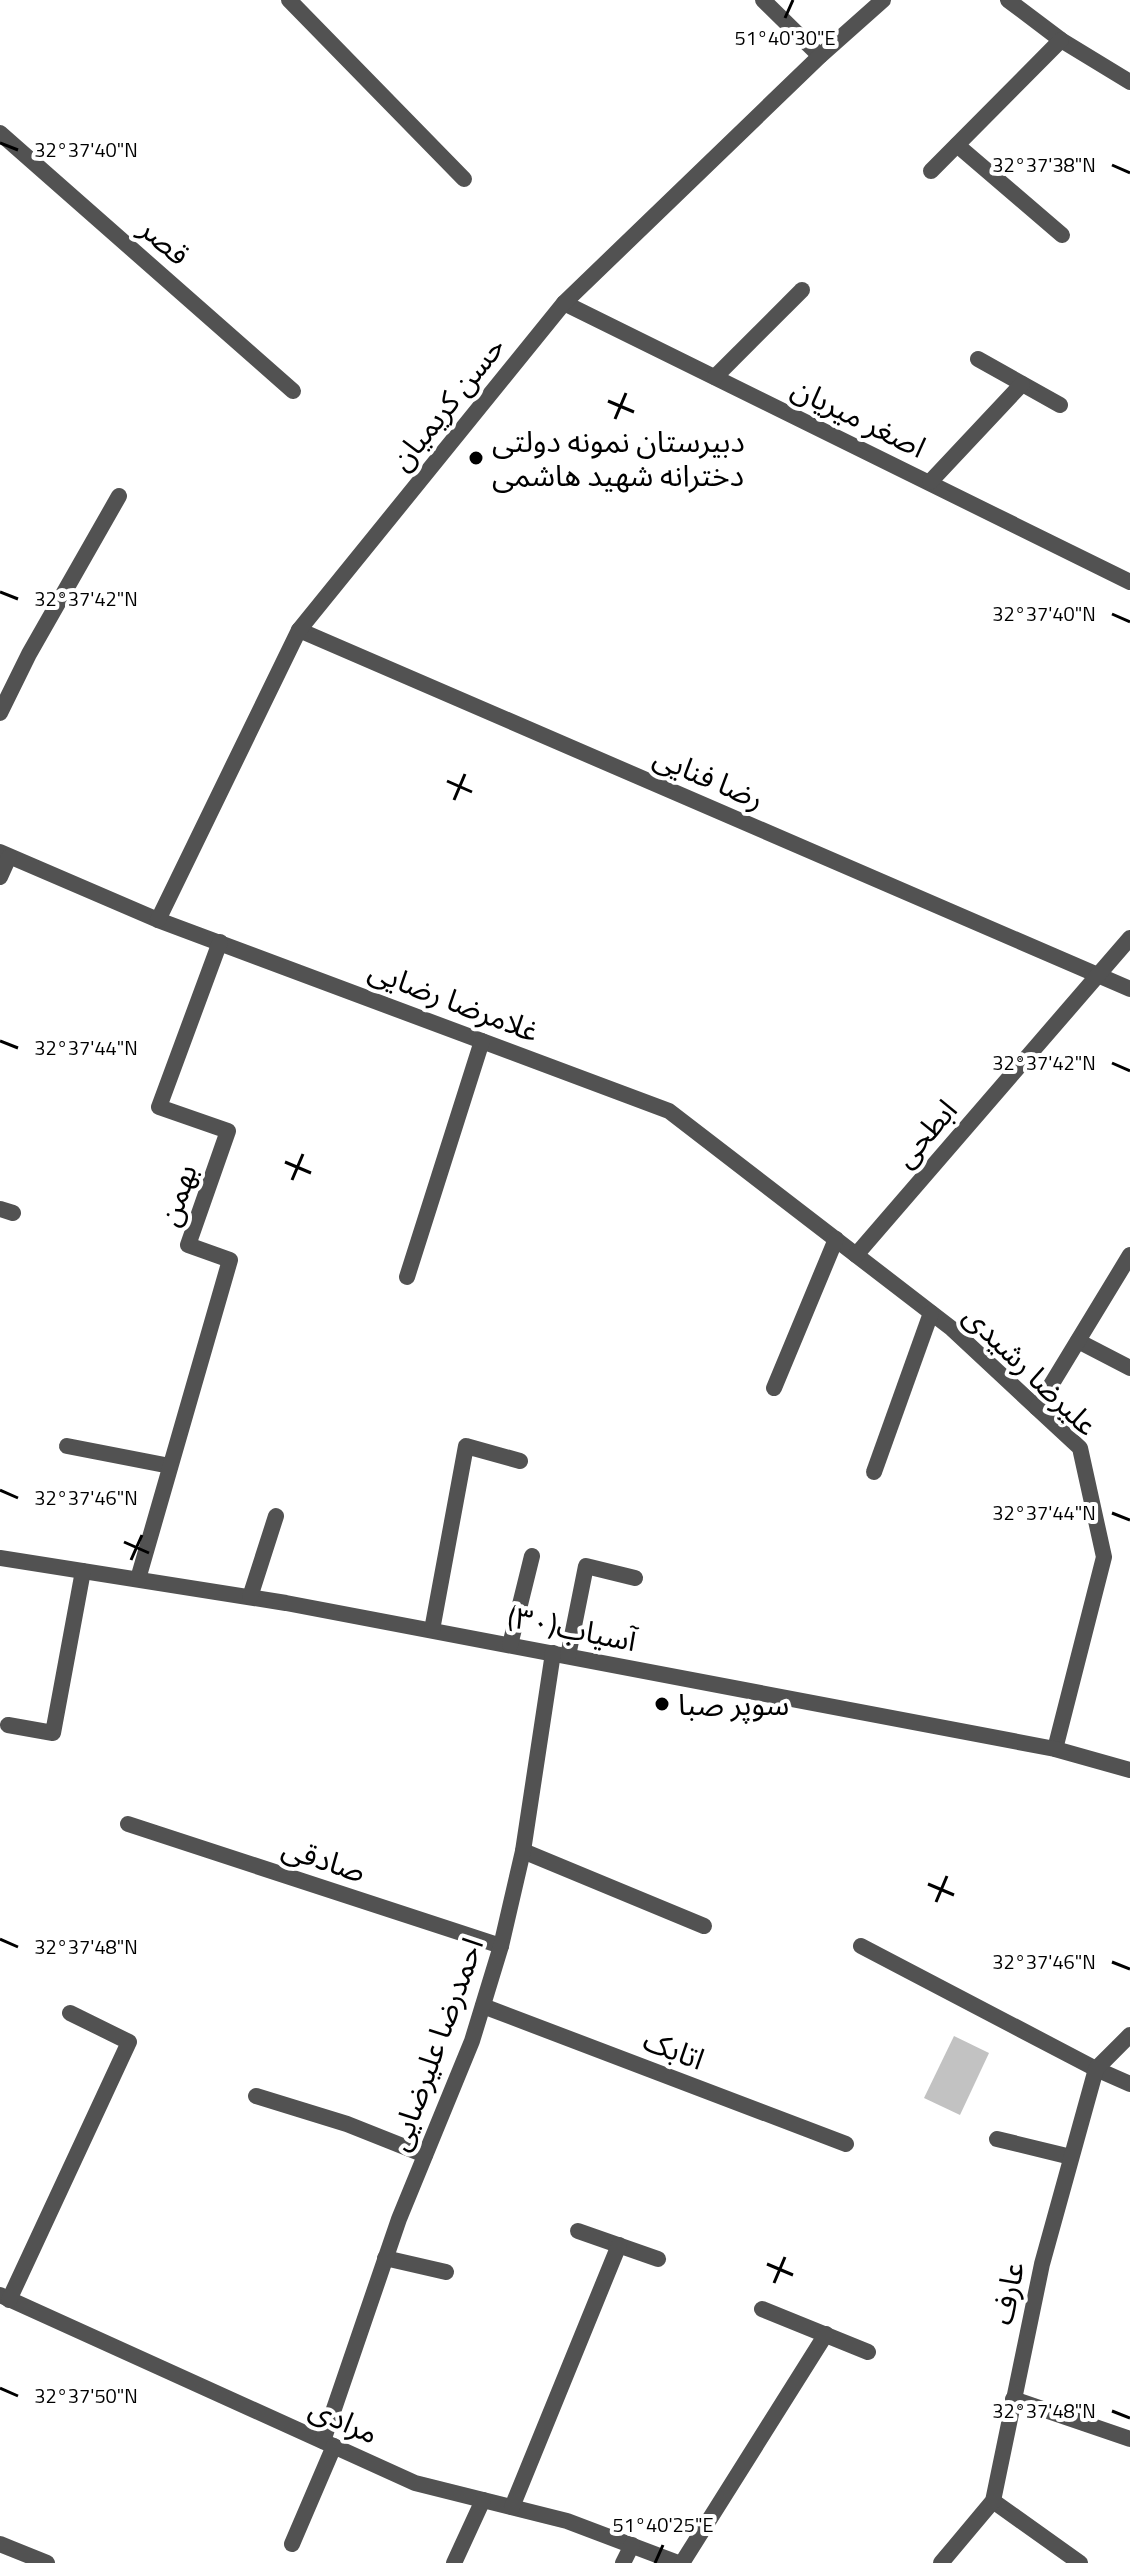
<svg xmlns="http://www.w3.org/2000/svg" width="1130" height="2563" viewBox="0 0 1130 2563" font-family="'Titillium Web','Noto Sans Arabic',sans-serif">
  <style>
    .building { fill: #c2c2c2 }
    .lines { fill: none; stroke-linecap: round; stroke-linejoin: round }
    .street { stroke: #525252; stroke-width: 16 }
    .ticks { fill: none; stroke: #000; stroke-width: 3 }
    .poi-dot { fill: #000; stroke: #fff; stroke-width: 3 }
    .labels { text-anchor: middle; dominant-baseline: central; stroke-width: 8; stroke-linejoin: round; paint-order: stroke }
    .street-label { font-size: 30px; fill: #000; stroke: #fff }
    .poi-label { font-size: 30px; fill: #000; stroke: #fff; text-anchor: start }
    .ticks-label { font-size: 20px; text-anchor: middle; fill: #000; stroke: #fff; stroke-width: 8; stroke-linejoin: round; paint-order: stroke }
  </style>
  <rect width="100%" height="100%" fill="#fff"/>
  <path class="building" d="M954,2036l35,17 -29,62 -36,-17z"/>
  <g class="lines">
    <g class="street">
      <path d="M289,0l175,179"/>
      <path d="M763,0l57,56"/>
      <path d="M1008,0l53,40 69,42"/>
      <path d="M0,133l293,258"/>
      <path d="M957,145l105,90"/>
      <path d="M931,171l130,-131"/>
      <path d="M564,303l566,279"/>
      <path d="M978,359l82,46"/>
      <path d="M715,377l87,-87"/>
      <path d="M930,482l92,-98"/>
      <path d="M299,630l831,359"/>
      <path d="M0,713l29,-59 90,-158"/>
      <path d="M0,852l158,68 511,191 282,217 129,120 24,109 -49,192"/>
      <path d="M0,877l9,-20"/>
      <path d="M158,920l141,-290 265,-327 256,-247 63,-56"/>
      <path d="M0,1209l13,4"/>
      <path d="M856,1255l274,-317"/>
      <path d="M407,1277l75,-236"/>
      <path d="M1078,1341l52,27"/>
      <path d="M774,1388l62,-149"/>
      <path d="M1037,1408l93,-153"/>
      <path d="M67,1446l103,20"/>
      <path d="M874,1472l57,-159"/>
      <path d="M0,1558l286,45 769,146 75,21"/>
      <path d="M138,1579l92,-319 -42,-15 40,-114 -69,-24 61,-165"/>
      <path d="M250,1597l26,-81"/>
      <path d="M432,1630l34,-184 54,15"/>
      <path d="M510,1645l22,-89"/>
      <path d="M568,1656l18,-90 49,12"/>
      <path d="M8,1725l45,8 30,-162"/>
      <path d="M128,1824l373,122"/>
      <path d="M523,1851l181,75"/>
      <path d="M861,1946l235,123 34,15"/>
      <path d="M483,2006l363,138"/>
      <path d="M256,2096l91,28 78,31"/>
      <path d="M997,2139l74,18"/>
      <path d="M578,2231l80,28"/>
      <path d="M385,2258l61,14"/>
      <path d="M0,2295l415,188 152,38 111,42"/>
      <path d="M9,2300l120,-258 -59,-29"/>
      <path d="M762,2309l106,43"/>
      <path d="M1013,2399l117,40"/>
      <path d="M323,2441l76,-222 73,-178 29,-95 22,-95 30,-198"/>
      <path d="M993,2501l87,62"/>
      <path d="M512,2507l107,-262"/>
      <path d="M0,2544l47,19"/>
      <path d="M292,2544l42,-98"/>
      <path d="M454,2563l29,-63"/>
      <path d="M623,2563l9,-18"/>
      <path d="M682,2563l144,-229"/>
      <path d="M941,2563l52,-62 49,-237 54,-195 34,-34"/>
    </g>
  </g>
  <path class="ticks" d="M785,18l8,-18M0,143l18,7M1112,165l18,8M608,401l26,11M615,419l11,-26M0,592l18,7M1112,614l18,8M447,781l25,11M454,800l11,-26M0,1041l18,7M1112,1063l18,8M285,1162l26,11M292,1180l11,-26M0,1490l18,8M1112,1513l18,7M124,1542l25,11M131,1560l11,-25M928,1884l26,11M936,1902l11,-26M0,1939l18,8M1112,1962l18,7M767,2264l26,11M774,2283l11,-26M0,2388l18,8M1112,2411l18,7M655,2563l8,-18"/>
  <g class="poi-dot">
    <circle cx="476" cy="458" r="8"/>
    <circle cx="662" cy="1704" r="8"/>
  </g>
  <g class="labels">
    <g class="street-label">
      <text transform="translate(165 241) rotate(41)">قصر</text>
      <text transform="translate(447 403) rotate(-51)">حسن کریمیان</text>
      <text transform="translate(859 417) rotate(26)">اصغر میریان</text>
      <text transform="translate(709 777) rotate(23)">رضا فنایی</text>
      <text transform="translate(454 1000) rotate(21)">غلامرضا رضایی</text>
      <text transform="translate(925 1133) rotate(-49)">ابطحی</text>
      <text transform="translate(177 1195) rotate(-72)">بهمن</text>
      <text transform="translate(1031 1370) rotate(44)">علیرضا رشیدی</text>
      <text transform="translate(572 1628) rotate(11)">آسیاب(۳۰)</text>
      <text transform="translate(324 1859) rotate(18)">صادقی</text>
      <text transform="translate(435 2044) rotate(-70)">احمدرضا علیرضایی</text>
      <text transform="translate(674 2049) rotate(21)">اتابک</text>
      <text transform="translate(1007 2293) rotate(-78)">عارف</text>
      <text transform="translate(344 2420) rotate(24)">مرادی</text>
    </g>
    <g class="poi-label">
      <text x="492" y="441">دبیرستان نمونه دولتی<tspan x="492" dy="34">دخترانه شهید هاشمی</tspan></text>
      <text x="678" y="1704">سوپر صبا</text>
    </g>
  </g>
  <g class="ticks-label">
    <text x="785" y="45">51°40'30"E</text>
    <text x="86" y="157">32°37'40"N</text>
    <text x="1044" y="172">32°37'38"N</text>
    <text x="86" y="606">32°37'42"N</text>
    <text x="1044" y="621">32°37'40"N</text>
    <text x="86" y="1055">32°37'44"N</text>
    <text x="1044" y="1070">32°37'42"N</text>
    <text x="86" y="1505">32°37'46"N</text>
    <text x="1044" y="1520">32°37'44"N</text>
    <text x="86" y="1954">32°37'48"N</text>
    <text x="1044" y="1969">32°37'46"N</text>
    <text x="86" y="2403">32°37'50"N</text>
    <text x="1044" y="2418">32°37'48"N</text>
    <text x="663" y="2532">51°40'25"E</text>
  </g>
</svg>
